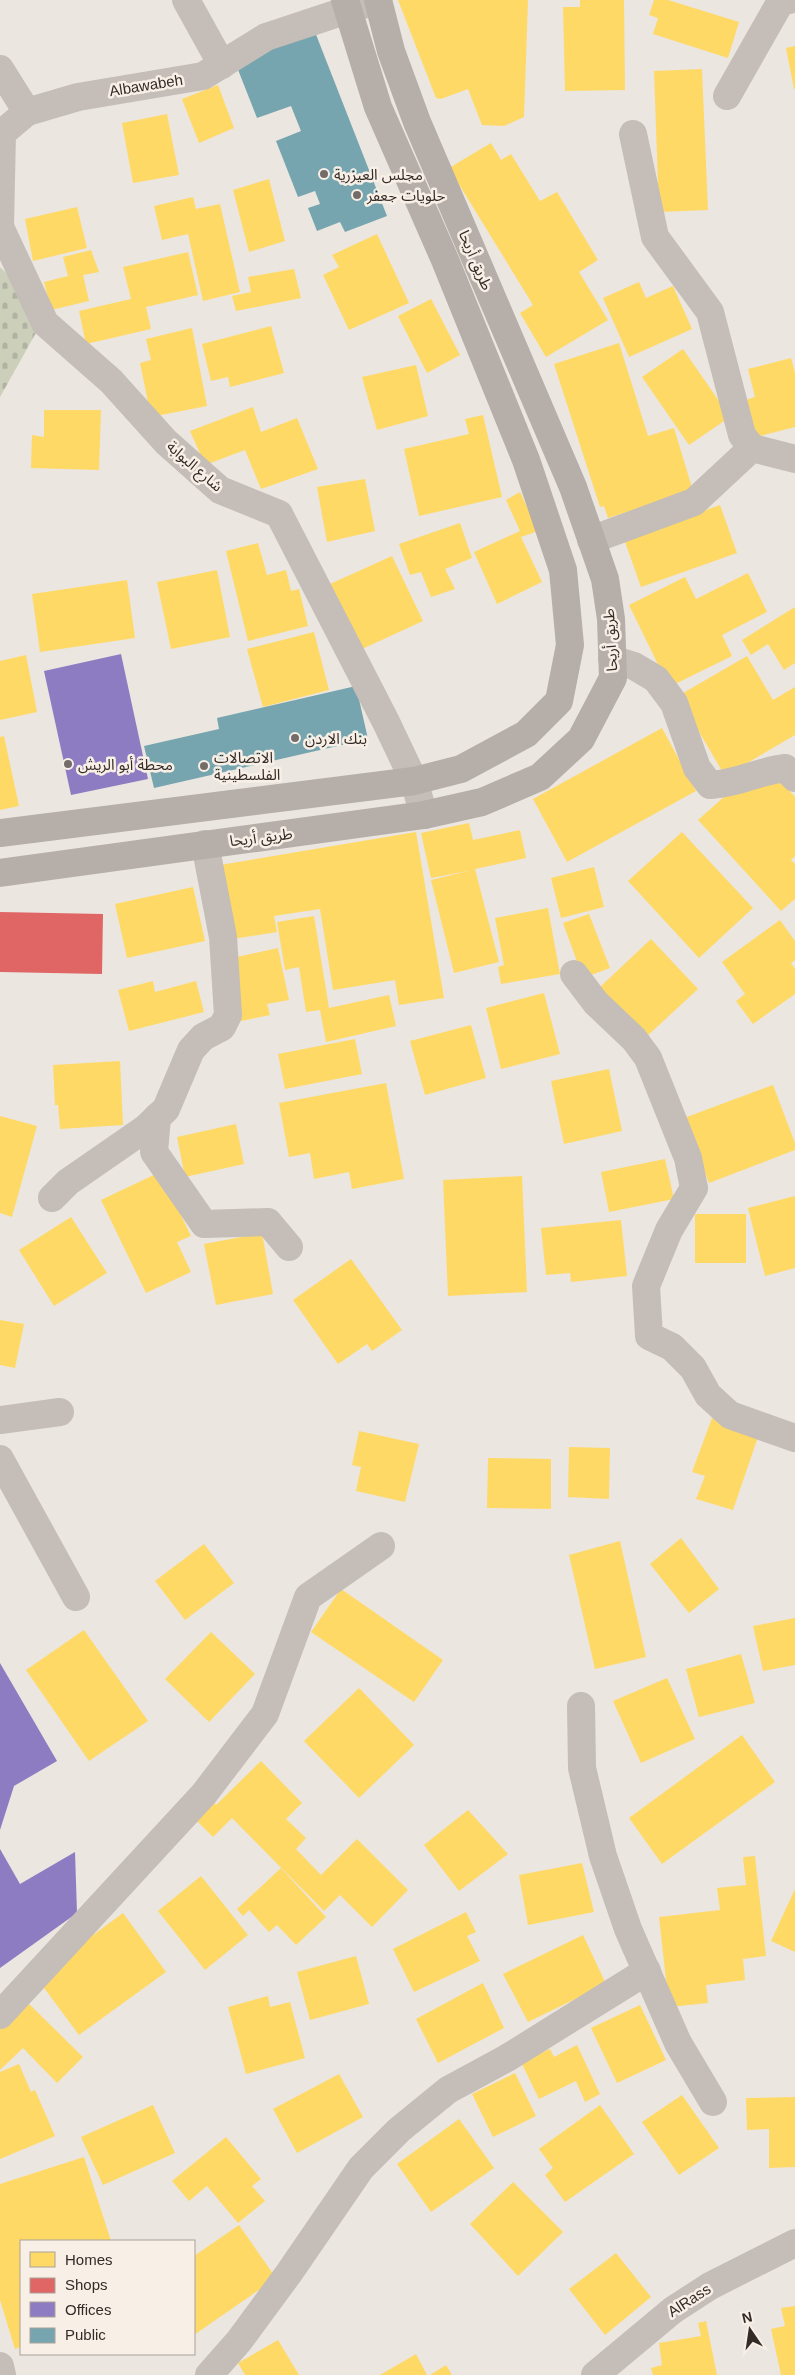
<svg xmlns="http://www.w3.org/2000/svg" width="795" height="2375" viewBox="0 0 795 2375" font-family="Helvetica,'Noto Sans Arabic',sans-serif">
  <style>
    .cemetery { fill: url(#cemetery-stones) }
    .homes { fill: #ffd966 }
    .shops { fill: #e06666 }
    .offices { fill: #8e7cc3 }
    .public { fill: #76a5af }
    .lines { fill: none; stroke-linecap: round; stroke-linejoin: round }
    .minor { stroke: #c4bdb8; stroke-width: 28 }
    .tertiary { stroke: #c4bdb8; stroke-width: 28 }
    .secondary { stroke: #b5aea9; stroke-width: 28 }
    .poi-dot { fill: #746c68; stroke: #f8f0e7; stroke-width: 2 }
    .labels { text-anchor: middle; dominant-baseline: central; stroke-width: 5; stroke-linejoin: round; paint-order: stroke }
    .street-label { font-size: 15px; fill: #342b27; stroke: #f8f0e7 }
    .poi-label { font-size: 15px; fill: #342b27; stroke: #f8f0e7; text-anchor: start }
  </style>
  <defs>
    <pattern id="cemetery-stones" width="16" height="16" patternUnits="userSpaceOnUse" patternTransform="scale(1.25)"><rect width="16" height="16" fill="#ccd0bb"/><path d="M2 7V4a2 2 0 0 1 4 0v3zM10 15v-3a2 2 0 0 1 4 0v3z" fill="#b0b3a1"/></pattern>
  </defs>
  <rect width="100%" height="100%" fill="#ebe6e0"/>
  <path class="cemetery" d="M0,267l21,20 16,44 -37,66z"/>
  <g class="homes">
    <path d="M398,0h130l-4,117 -20,9 -22,-1 -14,-36 -27,10 -5,-1z"/>
    <path d="M580,0h44l1,90 -60,1 -2,-84h17z"/>
    <path d="M654,0h14l71,22 -11,36 -75,-24 5,-16 -9,-3z"/>
    <path d="M795,46v43h-1l-8,-41z"/>
    <path d="M702,69l6,141 -49,2 -5,-141z"/>
    <path d="M218,85l16,43 -35,15 -17,-44z"/>
    <path d="M167,114l12,61 -46,8 -11,-60z"/>
    <path d="M491,143l10,17 10,-6 29,47 17,-9 41,68 -19,12 29,48 -62,37 -26,-44 13,-8 -84,-137z"/>
    <path d="M269,179l16,62 -36,11 -16,-62z"/>
    <path d="M193,197l3,12 24,-5 20,88 -37,9 -15,-67 -26,6 -8,-34z"/>
    <path d="M77,207l10,41 -54,13 -8,-42z"/>
    <path d="M377,234l32,69 -60,27 -26,-55 16,-8 -7,-12z"/>
    <path d="M91,250l8,22 -16,3 6,26 -38,9 -7,-28 24,-6 -5,-19z"/>
    <path d="M188,252l10,43 -52,12 5,22 -65,15 -7,-33 52,-12 -8,-32z"/>
    <path d="M294,269l7,29 -65,13 -4,-15 19,-4 -3,-15z"/>
    <path d="M639,282l7,16 27,-12 19,43 -63,28 -26,-59z"/>
    <path d="M431,299l29,56 -33,18 -29,-57z"/>
    <path d="M271,326l13,47 -54,14 -2,-10 -17,4 -9,-37z"/>
    <path d="M192,328l15,78 -56,11 -11,-54 11,-3 -5,-21z"/>
    <path d="M619,343l29,93 26,-8 19,63 -85,27 -4,-12 -4,1 -46,-143z"/>
    <path d="M683,349l47,68 -41,28 -47,-68z"/>
    <path d="M791,358l4,15v54l-43,11 -10,-37 13,-4 -7,-28z"/>
    <path d="M416,365l12,51 -51,14 -15,-53z"/>
    <path d="M253,407l8,25 36,-14 21,51 -57,20 -16,-39 -40,15 -15,-34z"/>
    <path d="M44,410h57l-2,60 -68,-2 1,-33 12,2z"/>
    <path d="M483,415l19,82 -83,19 -15,-67 65,-15 -4,-15z"/>
    <path d="M365,479l10,52 -48,11 -10,-55z"/>
    <path d="M520,492l18,39 -17,6 21,45 -45,22 -23,-52 46,-21 -14,-31z"/>
    <path d="M720,505l17,48 -96,34 -17,-48z"/>
    <path d="M460,523l12,35 -27,11 10,20 -24,8 -10,-25 -11,3 -11,-31z"/>
    <path d="M258,543l9,32 19,-5 5,21 8,-2 9,37 -60,15 -22,-90z"/>
    <path d="M392,556l31,65 -63,29 -30,-66z"/>
    <path d="M217,570l13,67 -59,12 -14,-67z"/>
    <path d="M748,573l19,39 -45,23 10,21 -63,31 -40,-82 56,-28 11,22z"/>
    <path d="M127,580l8,58 -95,14 -8,-58z"/>
    <path d="M795,607v56l-11,7 -16,-26 -17,11 -9,-15z"/>
    <path d="M314,632l15,58 -66,17 -16,-58z"/>
    <path d="M26,655l11,57 -37,8v-59z"/>
    <path d="M747,656l26,44 22,-13v48l-70,41 -47,-80z"/>
    <path d="M662,728l34,63 -129,71 -34,-63z"/>
    <path d="M4,736l15,70 -19,4v-73z"/>
    <path d="M773,772l22,25v59l-4,4 4,4v35l-14,12 -83,-91 36,-32z"/>
    <path d="M469,823l4,17 47,-10 6,28 -51,11 24,93 -45,11 -23,-93 37,-9 -37,7 -10,-45z"/>
    <path d="M416,832l28,166 -45,7 -4,-25 -62,10 -13,-81 -46,7 3,16 -50,8 -13,-74z"/>
    <path d="M682,832l71,76 -54,50 -71,-77z"/>
    <path d="M594,867l10,40 -43,11 -10,-40z"/>
    <path d="M193,887l12,54 -78,17 -12,-54z"/>
    <path d="M548,908l12,66 -59,10 -3,-17 6,-2 -9,-47z"/>
    <path d="M589,914l21,54 -27,10 -20,-55z"/>
    <path d="M314,916l15,92 60,-13 7,31 -70,16 -6,-32 -14,2 -7,-45 -14,3 -8,-48z"/>
    <path d="M780,920l15,21v19l-4,3 4,6v25l-42,30 -17,-23 9,-7 -23,-32z"/>
    <path d="M651,939l47,50 -53,49 -46,-50z"/>
    <path d="M278,948l11,52 -22,4 3,11 -29,6 -13,-62z"/>
    <path d="M153,981l2,11 41,-11 8,31 -75,19 -11,-41z"/>
    <path d="M544,993l16,61 -59,15 -15,-61z"/>
    <path d="M471,1025l15,53 -61,17 -15,-54z"/>
    <path d="M355,1039l7,35 -77,15 -7,-35z"/>
    <path d="M120,1061l3,64 -63,4 -2,-24h-3l-2,-40z"/>
    <path d="M609,1069l13,62 -58,13 -13,-63z"/>
    <path d="M386,1083l18,96 -52,10 -3,-17 -35,7 -4,-26 -21,4 -10,-54z"/>
    <path d="M773,1085l22,58v7l-86,33 -25,-65z"/>
    <path d="M0,1116l37,10 -25,91 -12,-4z"/>
    <path d="M236,1124l8,40 -59,13 -8,-40z"/>
    <path d="M665,1159l9,40 -65,13 -8,-40z"/>
    <path d="M160,1172l31,64 -14,6 14,30 -45,21 -45,-93z"/>
    <path d="M522,1176l5,116 -79,4 -5,-116z"/>
    <path d="M795,1196v72l-30,8 -17,-68z"/>
    <rect x="695" y="1214" width="51" height="49"/>
    <path d="M71,1217l36,56 -53,33 -35,-56z"/>
    <path d="M621,1220l6,56 -56,6 -1,-9 -24,2 -5,-47z"/>
    <path d="M262,1233l11,61 -57,11 -12,-61z"/>
    <path d="M351,1259l51,71 -30,21 -5,-7 -29,20 -45,-64z"/>
    <path d="M0,1320l24,4 -9,44 -15,-3z"/>
    <path d="M712,1418l47,16 -26,76 -37,-11 9,-23 -13,-4z"/>
    <path d="M359,1431l60,13 -14,58 -49,-11 5,-24 -9,-2z"/>
    <path d="M569,1447l41,1 -1,51 -41,-2z"/>
    <path d="M488,1458l63,1v50l-64,-1z"/>
    <path d="M681,1538l38,51 -30,24 -39,-49z"/>
    <path d="M620,1541l26,116 -51,12 -26,-114z"/>
    <path d="M204,1544l30,39 -49,37 -30,-39z"/>
    <path d="M341,1589l102,71 -29,42 -103,-70z"/>
    <path d="M795,1618v47l-32,6 -10,-45z"/>
    <path d="M84,1630l64,91 -59,40 -63,-91z"/>
    <path d="M211,1632l44,42 -46,48 -44,-43z"/>
    <path d="M741,1654l14,49 -56,14 -13,-48z"/>
    <path d="M667,1678l28,61 -54,24 -28,-62z"/>
    <path d="M359,1688l55,57 -55,53 -55,-57z"/>
    <path d="M742,1735l33,47 -113,82 -33,-46z"/>
    <path d="M261,1761l41,42 -16,16 20,19 -10,11 25,26 36,-36 51,51 -36,37 -32,-32 -16,16 -92,-93 -19,19 -23,-23 18,-17 8,8z"/>
    <path d="M468,1810l40,44 -49,37 -35,-46z"/>
    <path d="M755,1856l11,100 -23,3 2,21 -39,5 2,18 -39,4 -10,-90 61,-7 -3,-22 29,-3 -3,-28z"/>
    <path d="M582,1863l12,49 -66,13 -9,-50z"/>
    <path d="M281,1868l45,49 -30,28 -19,-20 -8,7 -20,-22 -6,6 -6,-7z"/>
    <path d="M201,1876l47,59 -43,35 -47,-59z"/>
    <path d="M795,1889v63l-24,-11z"/>
    <path d="M466,1912l10,20 -9,4 13,25 -66,31 -21,-43z"/>
    <path d="M123,1913l43,59 -87,63 -43,-58z"/>
    <path d="M583,1935l23,49 -78,38 -25,-48z"/>
    <path d="M356,1956l13,48 -59,16 -13,-48z"/>
    <path d="M483,1983l21,45 -66,35 -22,-44z"/>
    <path d="M268,1996l2,11 20,-5 15,56 -59,16 -18,-67z"/>
    <path d="M27,2002l56,55 -26,26 -34,-35 -23,22v-41z"/>
    <path d="M640,2005l26,55 -49,23 -26,-55z"/>
    <path d="M577,2045l23,49 -15,8 -9,-21 -37,18 -18,-37 29,-13 4,8z"/>
    <path d="M19,2064l12,28 4,-2 20,46 -55,23v-87z"/>
    <path d="M515,2073l21,43 -43,21 -21,-43z"/>
    <path d="M339,2074l24,43 -66,36 -24,-44z"/>
    <path d="M682,2095l37,53 -40,27 -37,-53z"/>
    <path d="M795,2097v70l-26,1v-39l-22,1 -1,-32z"/>
    <path d="M153,2105l22,48 -72,32 -22,-48z"/>
    <path d="M600,2105l34,49 -69,48 -20,-27 8,-7 -14,-19z"/>
    <path d="M459,2119l35,49 -63,44 -34,-48z"/>
    <path d="M226,2137l35,42 -9,7 13,15 -27,22 -31,-37 -18,15 -17,-20z"/>
    <path d="M84,2157l27,84h-90v106l-6,2 -15,-49v-116z"/>
    <path d="M513,2182l50,50 -45,44 -48,-52z"/>
    <path d="M239,2225l37,53 -82,57v-79z"/>
    <path d="M616,2253l35,44 -46,38 -36,-46z"/>
    <path d="M795,2306v69h-14l-10,-46 14,-3 -4,-18z"/>
    <path d="M706,2321l11,54h-64l-2,-7 11,-3 -3,-22 42,-7 -3,-13z"/>
    <path d="M278,2340l21,35h-54l-7,-12z"/>
    <path d="M416,2354l11,21h-47z"/>
    <path d="M446,2365l6,10h-22z"/>
  </g>
  <path class="shops" d="M0,912l103,2 -1,60 -102,-2z"/>
  <g class="offices">
    <path d="M121,654l27,125 -77,16 -27,-124z"/>
    <path d="M0,1663l57,98 -43,25 -14,44z"/>
    <path d="M0,1849l20,35 55,-32 2,61 -77,55z"/>
  </g>
  <g class="public">
    <path d="M315,32l72,184 -42,16 -5,-10 -23,9 -9,-23 12,-4 -5,-13 -17,6 -22,-56 25,-10 -10,-25 -34,12 -22,-56z"/>
    <path d="M356,686l12,53 -214,49 -10,-42 75,-17 -2,-11z"/>
  </g>
  <g class="lines">
    <g class="minor">
      <path d="M186,0l36,65"/>
      <path d="M0,69l27,43"/>
      <path d="M727,96l54,-95 8,-1"/>
      <path d="M633,134l22,103 55,75 32,123 10,13"/>
      <path d="M0,227l45,96 66,58 55,61 54,48 59,24 107,208 28,59 10,34"/>
      <path d="M591,540l103,-38 58,-54 43,11"/>
      <path d="M612,659l22,7 22,13 18,24 23,65 13,17c27,-1 49,-14 75,-17l10,10"/>
      <path d="M574,974l22,29 38,36 14,19 40,100 6,30 -25,42 -23,56 3,50 23,11 21,21 15,27 22,20 65,23"/>
      <path d="M157,1117l-3,35 50,72 64,-2 21,25"/>
      <path d="M52,1198l16,-16 78,-54 20,-19 25,-59 12,-13 19,-10 6,-12 -5,-78 -18,-93"/>
      <path d="M0,1420l60,-8"/>
      <path d="M0,1459l76,138"/>
      <path d="M581,1706l1,62 21,88 25,73 50,114 35,59"/>
      <path d="M0,2015l204,-221 61,-80 43,-117 73,-51"/>
      <path d="M209,2375l30,-34 50,-68 72,-105 38,-38 49,-40 59,-32 140,-87"/>
      <path d="M595,2375l78,-65 37,-24 85,-43"/>
    </g>
    <g class="tertiary">
      <path d="M0,227l2,-94 25,-21 51,-15 125,-21 63,-39 112,-37"/>
      <path d="M0,2366l2,9"/>
    </g>
    <g class="secondary">
      <path d="M0,833l414,-52 47,-12 65,-35 33,-33 11,-56 -7,-75 -37,-110 -81,-200 -67,-153 -33,-107"/>
      <path d="M0,873l424,-58 58,-13 58,-25 41,-38 32,-61 -2,-59 -6,-40 -32,-92 -156,-365 -26,-71 -13,-51"/>
    </g>
  </g>
  <g class="poi-dot">
    <circle cx="324" cy="174" r="5"/>
    <circle cx="357" cy="195" r="5"/>
    <circle cx="295" cy="738" r="5"/>
    <circle cx="68" cy="764" r="5"/>
    <circle cx="204" cy="766" r="5"/>
  </g>
  <g class="labels">
    <g class="street-label">
      <text transform="translate(146 85) rotate(-9)">Albawabeh</text>
      <text transform="translate(476 260) rotate(67)">طريق أريحا</text>
      <text transform="translate(195 466) rotate(41)">شارع البوابة</text>
      <text transform="translate(610 640) rotate(-93)">طريق أريحا</text>
      <text transform="translate(261 837) rotate(-7)">طريق أريحا</text>
      <text transform="translate(689 2300) rotate(-33)">AlRass</text>
    </g>
    <g class="poi-label">
      <text x="334" y="174">مجلس العيزرية</text>
      <text x="367" y="195">حلويات جعفر</text>
      <text x="305" y="738">بنك الاردن</text>
      <text x="214" y="757">الاتصالات<tspan x="214" dy="17">الفلسطينية</tspan></text>
      <text x="78" y="764">محطة أبو الريش</text>
    </g>
  </g>
  <rect x="20" y="2240" width="175" height="115" fill="#f8f0e7" stroke="#aaa19a"/>
  <rect x="30" y="2252" width="25" height="15" fill="#ffd966" stroke="#aaa19a"/>
  <text x="65" y="2265" font-size="15" fill="#342b27">Homes</text>
  <rect x="30" y="2278" width="25" height="15" fill="#e06666" stroke="#aaa19a"/>
  <text x="65" y="2290" font-size="15" fill="#342b27">Shops</text>
  <rect x="30" y="2302" width="25" height="15" fill="#8e7cc3" stroke="#aaa19a"/>
  <text x="65" y="2315" font-size="15" fill="#342b27">Offices</text>
  <rect x="30" y="2328" width="25" height="15" fill="#76a5af" stroke="#aaa19a"/>
  <text x="65" y="2340" font-size="15" fill="#342b27">Public</text>
  <g transform="translate(750 2330) rotate(347)" stroke="#f8f0e7" stroke-width="4" paint-order="stroke">
  <path d="M0-4L9 19L0 12L-9 19Z" fill="#342b27"/>
  <text y="-8" font-size="14" font-weight="bold" text-anchor="middle" fill="#342b27">N</text>
  </g>
</svg>
